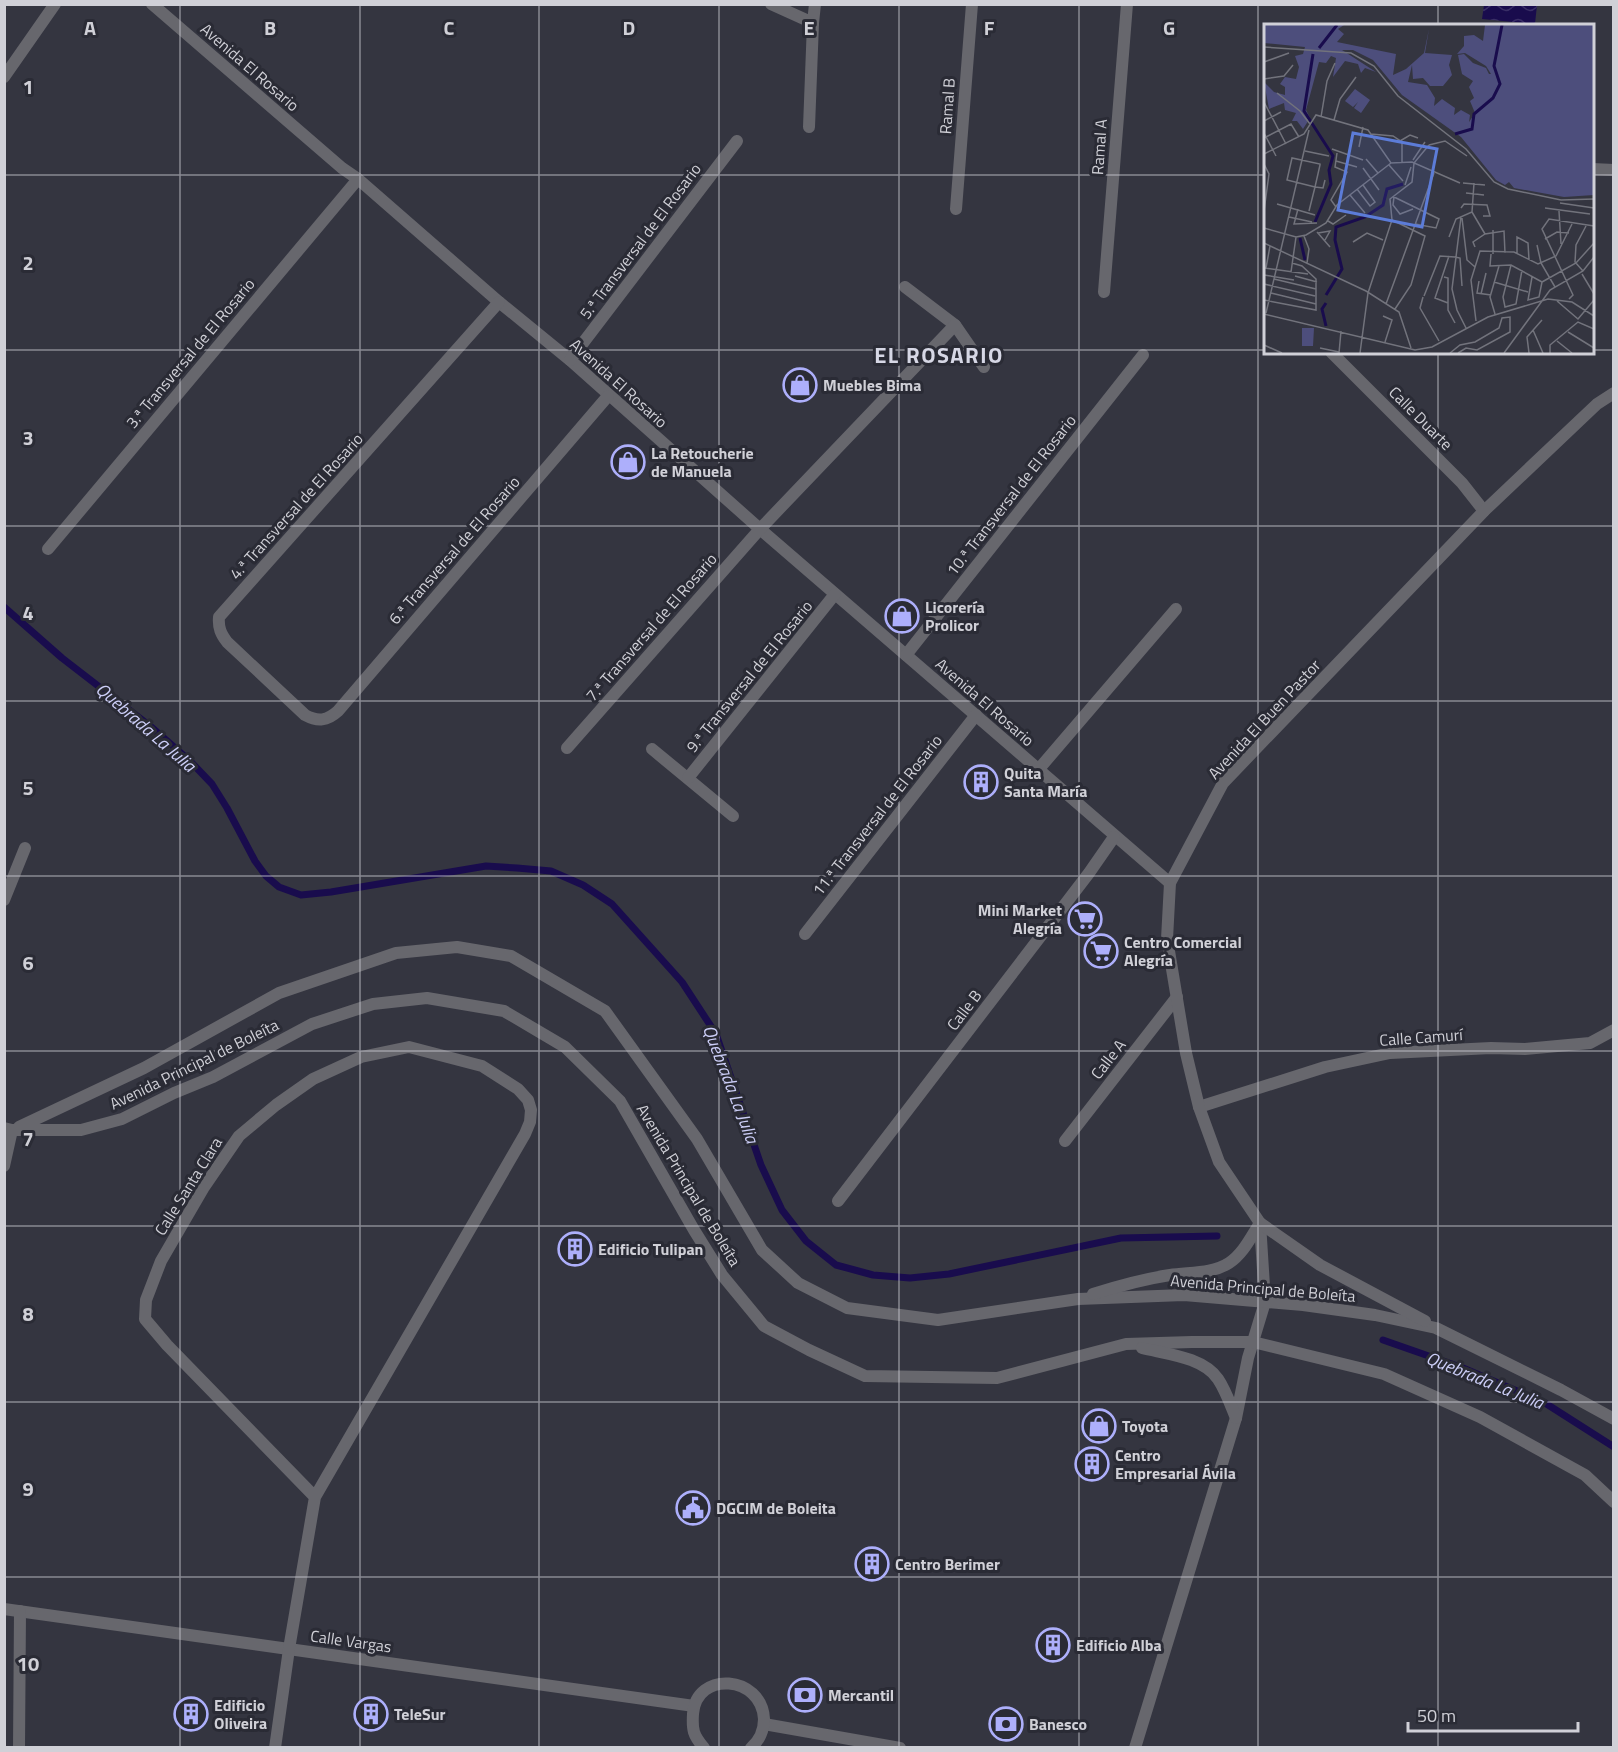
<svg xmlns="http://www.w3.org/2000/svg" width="1618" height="1752" viewBox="0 0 1618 1752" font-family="'Titillium Web',sans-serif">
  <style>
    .water { fill: url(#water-waves) }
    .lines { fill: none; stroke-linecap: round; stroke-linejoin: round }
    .stream { stroke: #190c4d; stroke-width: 7 }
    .minor { stroke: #67676d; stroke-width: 12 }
    .tertiary { stroke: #67676d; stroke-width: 12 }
    .grid { fill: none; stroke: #d0d0d7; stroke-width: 1.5; stroke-opacity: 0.55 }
    .labels { text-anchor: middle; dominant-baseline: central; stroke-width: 6; stroke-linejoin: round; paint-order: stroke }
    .street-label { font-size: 16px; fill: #d0d0d7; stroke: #2a2b35 }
    .poi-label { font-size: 16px; font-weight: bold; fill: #d0d0d7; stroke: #2a2b35; text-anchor: start }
    .water-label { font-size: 18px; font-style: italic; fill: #cccef7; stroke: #2a2b35 }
    .district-label { font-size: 22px; font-weight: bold; letter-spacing: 1.5px; fill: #d6d7e5; stroke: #2a2b35 }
    .inset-river { fill: none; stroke: #190c4d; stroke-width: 3 }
    .inset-road { fill: none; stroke: #72737c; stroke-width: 1.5 }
    .view { fill: #5c7cd8; fill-opacity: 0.15; stroke: #5c7cd8; stroke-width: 3 }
    .inset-edge { fill: none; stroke: #d0d0d7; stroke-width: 3 }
    .grid-label { font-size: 20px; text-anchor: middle; font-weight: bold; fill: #d0d0d7; stroke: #2a2b35; stroke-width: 6; stroke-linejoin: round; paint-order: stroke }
  </style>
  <defs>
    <pattern id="water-waves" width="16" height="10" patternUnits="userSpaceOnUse" patternTransform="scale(1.5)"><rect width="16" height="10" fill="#190c4d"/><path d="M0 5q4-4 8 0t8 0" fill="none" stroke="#392e66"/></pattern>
  </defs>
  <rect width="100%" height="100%" fill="#343540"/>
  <path class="water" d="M1484,5h53l-2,19 -53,-5z"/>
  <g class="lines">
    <g class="stream">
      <path d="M4,607l58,51 88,68 41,36 21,22 15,24 28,53 11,15 13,11 22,8 30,-3 155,-26 31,2 34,3 32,14 29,19 70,78 34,52 45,131 21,45 24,31 30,24 37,10 37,3 39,-4 172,-36 96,-2"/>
      <path d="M1383,1340l80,28 82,35 69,44"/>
    </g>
    <g class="minor">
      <path d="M152,4l190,164 16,11 141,123 71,58 190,169 410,354"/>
      <path d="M771,4l42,19 2,-19"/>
      <path d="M4,77l51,-73"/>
      <path d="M809,127l4,-104"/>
      <path d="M1592,169l22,1"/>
      <path d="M956,209l16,-205"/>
      <path d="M905,287l50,38 29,42"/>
      <path d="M1104,292l23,-288"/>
      <path d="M499,302l-280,315c-1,11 2,17 8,25l78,73c13,7 22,6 33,-4l270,-315"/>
      <path d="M1331,352l131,131 22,28"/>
      <path d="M570,360l167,-219"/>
      <path d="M48,549l310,-370"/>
      <path d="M906,655l237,-300"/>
      <path d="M567,748l193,-219 195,-204"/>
      <path d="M652,749l81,67"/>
      <path d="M1038,770l138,-161"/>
      <path d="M688,778l147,-184"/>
      <path d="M4,900l21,-52"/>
      <path d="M805,934l171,-219"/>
      <path d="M1199,1107l126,-40 65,-14 101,-5 34,1 65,-6 24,-13"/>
      <path d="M1065,1141l112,-144"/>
      <path d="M4,1166l8,-36"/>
      <path d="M838,1201l251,-328 25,-36"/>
      <path d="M4,1609l690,97"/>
      <path d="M764,1724l136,24"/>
      <path d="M19,1748l1,-137"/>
      <path d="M275,1748l14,-99 26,-152 210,-363 5,-12 1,-12 -3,-10 -10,-11 -36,-23 -73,-19 -48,10 -48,22 -37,26 -37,31 -35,51 -43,74 -15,39 -1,19 22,26 148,152"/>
      <path d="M704,1748c-11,-13 -12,-18 -11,-34 3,-44 69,-39 71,5 0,11 -5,22 -13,29"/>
      <path d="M1135,1748l101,-330 12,-60 17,-56 -5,-79 -41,-61 -20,-55 -13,-54 -19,-114 3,-56 53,-100 261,-272 113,-107 17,-11"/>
    </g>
    <g class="tertiary">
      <path d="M19,1127l125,-59 135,-75 117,-40 61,-6 54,9 94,55 92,128 65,111 36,33 49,25 91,12 140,-21 106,-4 119,10 72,10 61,13 125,62 53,29"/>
      <path d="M4,1128l8,2h69l41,-11 52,-26 39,-16 99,-53 61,-20 54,-6 77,13 61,36 55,54 74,129 28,45 42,51 45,24 56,26 132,2 129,-34 66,-2h61l131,32 96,43 105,58 29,27"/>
      <path d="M1093,1294c25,-8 51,-15 77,-19 20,-3 42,-1 59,-12 14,-9 22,-26 31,-40l60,42 105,56"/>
      <path d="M1142,1348c24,6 61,9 76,31 8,12 13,27 18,39"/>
    </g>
  </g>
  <path class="grid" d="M180,4v1744M360,4v1744M539,4v1744M719,4v1744M899,4v1744M1079,4v1744M1258,4v1744M1438,4v22M4,175h1262M1592,175h22M4,350h1262M1592,350h22M1438,352v1396M4,526h1610M4,701h1610M4,876h1610M4,1051h1610M4,1226h1610M4,1402h1610M4,1577h1610"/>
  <defs>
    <symbol id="shop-ring" viewBox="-11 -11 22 22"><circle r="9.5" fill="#2a2b35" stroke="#adaffb" stroke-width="1.5"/><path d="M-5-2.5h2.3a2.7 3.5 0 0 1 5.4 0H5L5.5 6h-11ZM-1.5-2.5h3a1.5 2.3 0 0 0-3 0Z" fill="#adaffb"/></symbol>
    <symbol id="building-ring" viewBox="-11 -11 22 22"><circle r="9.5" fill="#2a2b35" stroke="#adaffb" stroke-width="1.5"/><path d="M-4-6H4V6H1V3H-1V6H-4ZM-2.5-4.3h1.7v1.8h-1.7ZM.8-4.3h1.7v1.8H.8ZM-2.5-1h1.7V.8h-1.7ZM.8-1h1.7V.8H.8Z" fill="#adaffb"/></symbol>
    <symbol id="supermarket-ring" viewBox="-11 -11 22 22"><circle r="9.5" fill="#2a2b35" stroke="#adaffb" stroke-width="1.5"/><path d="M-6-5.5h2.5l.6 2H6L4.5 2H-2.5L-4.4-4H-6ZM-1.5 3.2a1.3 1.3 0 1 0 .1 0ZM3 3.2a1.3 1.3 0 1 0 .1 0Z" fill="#adaffb"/></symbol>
    <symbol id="civic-ring" viewBox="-11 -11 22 22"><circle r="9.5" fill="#2a2b35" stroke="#adaffb" stroke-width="1.5"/><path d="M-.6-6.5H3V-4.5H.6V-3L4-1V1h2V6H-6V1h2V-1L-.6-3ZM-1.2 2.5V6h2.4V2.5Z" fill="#adaffb"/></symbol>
    <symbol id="bank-ring" viewBox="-11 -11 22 22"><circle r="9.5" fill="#2a2b35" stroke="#adaffb" stroke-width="1.5"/><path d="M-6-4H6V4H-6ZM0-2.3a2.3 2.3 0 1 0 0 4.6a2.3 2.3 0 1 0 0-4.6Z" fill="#adaffb"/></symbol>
  </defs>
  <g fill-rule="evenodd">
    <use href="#shop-ring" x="781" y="366" width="38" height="38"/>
    <use href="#shop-ring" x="609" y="443" width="38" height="38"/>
    <use href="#shop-ring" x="883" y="597" width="38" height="38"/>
    <use href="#building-ring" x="962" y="763" width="38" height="38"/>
    <use href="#supermarket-ring" x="1066" y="900" width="38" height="38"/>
    <use href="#supermarket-ring" x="1082" y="932" width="38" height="38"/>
    <use href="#building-ring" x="556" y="1230" width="38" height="38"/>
    <use href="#shop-ring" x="1080" y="1407" width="38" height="38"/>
    <use href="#building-ring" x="1073" y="1445" width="38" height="38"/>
    <use href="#civic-ring" x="674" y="1489" width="38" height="38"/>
    <use href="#building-ring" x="853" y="1545" width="38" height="38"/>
    <use href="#building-ring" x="1034" y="1626" width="38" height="38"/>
    <use href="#bank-ring" x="786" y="1676" width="38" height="38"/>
    <use href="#building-ring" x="172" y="1695" width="38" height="38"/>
    <use href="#building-ring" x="352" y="1695" width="38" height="38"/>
    <use href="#bank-ring" x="987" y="1705" width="38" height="38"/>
  </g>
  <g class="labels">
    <g class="street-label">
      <text transform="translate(250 67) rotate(41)">Avenida El Rosario</text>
      <text transform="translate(947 106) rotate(-86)">Ramal B</text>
      <text transform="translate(1099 147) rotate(-86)">Ramal A</text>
      <text transform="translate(640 241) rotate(-53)">5.ª Transversal de El Rosario</text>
      <text transform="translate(190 353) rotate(-50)">3.ª Transversal de El Rosario</text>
      <text transform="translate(619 383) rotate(42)">Avenida El Rosario</text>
      <text transform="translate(1421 418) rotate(45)">Calle Duarte</text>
      <text transform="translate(1011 495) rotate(-52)">10.ª Transversal de El Rosario</text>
      <text transform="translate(296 506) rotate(-48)">4.ª Transversal de El Rosario</text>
      <text transform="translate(454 550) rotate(-49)">6.ª Transversal de El Rosario</text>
      <text transform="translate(651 627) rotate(-49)">7.ª Transversal de El Rosario</text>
      <text transform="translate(749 676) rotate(-51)">9.ª Transversal de El Rosario</text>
      <text transform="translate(985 702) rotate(41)">Avenida El Rosario</text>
      <text transform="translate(1264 719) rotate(-47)">Avenida El Buen Pastor</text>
      <text transform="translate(877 815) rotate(-52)">11.ª Transversal de El Rosario</text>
      <text transform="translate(964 1010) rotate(-53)">Calle B</text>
      <text transform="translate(1421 1037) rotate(-4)">Calle Camurí</text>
      <text transform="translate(1108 1059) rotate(-52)">Calle A</text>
      <text transform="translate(194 1064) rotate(-26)">Avenida Principal de Boleíta</text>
      <text transform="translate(689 1185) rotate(59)">Avenida Principal de Boleíta</text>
      <text transform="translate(188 1186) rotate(-58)">Calle Santa Clara</text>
      <text transform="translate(1263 1288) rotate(5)">Avenida Principal de Boleíta</text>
      <text transform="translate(351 1641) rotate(8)">Calle Vargas</text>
    </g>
    <g class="poi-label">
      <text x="823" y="385">Muebles Bima</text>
      <text x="651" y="453">La Retoucherie<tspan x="651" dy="18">de Manuela</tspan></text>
      <text x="925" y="607">Licorería<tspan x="925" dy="18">Prolicor</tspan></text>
      <text x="1004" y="773">Quita<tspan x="1004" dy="18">Santa María</tspan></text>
      <text x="1062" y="910" text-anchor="end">Mini Market<tspan x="1062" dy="18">Alegría</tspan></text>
      <text x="1124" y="942">Centro Comercial<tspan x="1124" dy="18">Alegría</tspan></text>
      <text x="598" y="1249">Edificio Tulipan</text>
      <text x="1122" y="1426">Toyota</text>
      <text x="1115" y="1455">Centro<tspan x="1115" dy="18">Empresarial Ávila</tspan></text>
      <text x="716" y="1508">DGCIM de Boleita</text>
      <text x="895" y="1564">Centro Berimer</text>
      <text x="1076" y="1645">Edificio Alba</text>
      <text x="828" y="1695">Mercantil</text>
      <text x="214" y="1705">Edificio<tspan x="214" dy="18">Oliveira</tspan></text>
      <text x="394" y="1714">TeleSur</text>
      <text x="1029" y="1724">Banesco</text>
    </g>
    <g class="water-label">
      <text transform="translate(146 727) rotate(41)">Quebrada La Julia</text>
      <text transform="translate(731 1084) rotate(69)">Quebrada La Julia</text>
      <text transform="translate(1485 1380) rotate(22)">Quebrada La Julia</text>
    </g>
    <g class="district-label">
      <text x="939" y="355">EL ROSARIO</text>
    </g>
  </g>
  <g transform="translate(1264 24)">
    <rect width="330" height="330" fill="#343540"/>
    <path d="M0,1h80l-6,4 6,5 -7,8 59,12 -3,21 13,-6 18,-16 5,-24 -4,24 27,2 -3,10 3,10 -9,11h-13l-7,-8 -10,1 -1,-14 -4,17 19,3 8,13 -1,8 8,-7 13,9 -1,7 7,-5 9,5 -1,7 6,-9 -5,-12 4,-3 -5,-11 4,-6 -11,-7 -4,-19 6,-1 9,9 13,5 3,6h2l-5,-8 -21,-13 -8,1 7,-8v-10l10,-1 9,6 2,-16h109v170l-30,2 -50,-9 -5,-6 -4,3 -9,-5 -35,-43 -59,-42 -29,-35 -20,-10h-11l34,22 -11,-4 -4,5 -3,-9 -13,-3 -12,16 3,-19 -5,-2 -5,7 -7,-1 -13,48 4,8 -7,11 -6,-8h-5l4,-8 -11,-3 -1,-7 -15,6 -5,-27 10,10 11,3v-8l-5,-3 5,-7 11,2 3,-12 -4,-11 8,-2 2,-7 -41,-4z" fill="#4d4e7c"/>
    <path d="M91,65l15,11 -9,13 -7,-5 4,-6 -5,5 -8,-6zM38,304h12l-1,18h-11z" fill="#4d4e7c"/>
    <path class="inset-river" d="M55,24l18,-23M49,30l-9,57 29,45 -4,14 2,14 -16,38M191,110l17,-5 2,-15 19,-16 7,-14 -6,-18 8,-41M36,214l5,22M62,271l16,-26 -7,-29 1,-13 29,-10 18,-12 4,-16 16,-5M62,302l-4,-17 4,-6"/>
    <path class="inset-road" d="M0,23l87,6 23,13 24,30 68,53 28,33 14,7 53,11 33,-1M0,38l25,-9M0,55l20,-3 9,-11M13,69l23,18 10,13M0,78l22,42M57,93l6,-36 8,-18M70,96l6,-21 16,-22M0,97l17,-9M0,109l12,23M107,110l22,2 9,6v21M0,114l27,-14 8,13M136,117l10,-6 8,3M165,121l16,-4 22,15M95,123l4,-20M68,125l31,11M41,127l24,5M0,130l40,-20 12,-19 52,15 23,33 21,-1 48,21M102,135l12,14M149,136l12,-18M72,137l21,6M0,140l5,10 -5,37M125,141l14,16M99,144l16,22M199,159l22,2M141,161l6,-18M93,165l13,17 5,-4 -12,-17M202,169l18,2M86,171l15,18M296,179l34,5M13,180l38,11M72,183l-5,-7 16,-28 -12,-5 2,-14M197,184l3,-4 23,1 3,11h-7M281,184l45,6M34,185l-4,15 23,-1M149,185l-13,5 -7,-9 1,-8 45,22 -3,9 -21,-4M45,187l6,-24 5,-22v-1l-28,-6 -5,22 28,7 8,1 2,-8M295,187l2,33M208,188l13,22M25,193l23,5M197,193l-9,72 5,21 9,18M198,194l5,42 8,7M128,196l33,16 -14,49 -16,24M64,197l5,3 13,-9M0,204l32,9 10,-2 20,-12 11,-18 54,-42M229,206v24M53,208l13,15M54,209l12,-2 -5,9M40,212l5,13 -2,14M185,213l7,-18 16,-7 2,-29M281,215l12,-7 12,1M89,218l14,-9 16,7M0,219l102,48 33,21 12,36M273,221l4,18 14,24M211,223l-2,-5 12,-8 19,-3 1,22M253,229v-16l11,6 1,17M227,230l-1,12 21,-1 31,17M191,233l5,1 2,28M247,241l-8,32 2,10 11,-3 6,-34M0,244l44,6M2,244l4,-22M319,247l-8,-9 1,-17 10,-19M27,248l5,-35M318,250l12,20M0,251l30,5M31,252l22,6M180,253l4,1v32l7,13M268,253l-4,23 11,-3 3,-15M10,255l42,10M215,257l-2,12 14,2M230,258l34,10M278,258l34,-19 18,-20M0,260l51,12M7,269l45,11M217,270l5,-21M160,272l16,-40 15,1M159,273l-3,11 19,33M305,275l4,-4 -31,-66 7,-10 45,7M0,276l52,10v-31l-14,-13 -10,-3M293,277l21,18 16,-19M184,279l-13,-5 14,-42M122,280l48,-131M2,289l43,-183M0,290l151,36 17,-3 56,-30 60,-18 24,3 22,14M231,290l-5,-17 9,-31M119,292l9,4 -7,22M212,297l-5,-41 9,-29 34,1 24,12 18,-8 16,-32M269,306l10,23M304,308l26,16M293,317l15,12M0,321l18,8M56,324l19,4M75,329l2,-22M96,329l8,-60 24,-73 -2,-21 22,-17 2,-19 15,-18M186,329l10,-8 15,-3 24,-14 3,-10 8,-1v15l-33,18 -11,-2 -8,5M240,329l46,-63 33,-19 11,-14M265,329l-2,-16 15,-17M286,329v-8l28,-23 16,7"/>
    <path class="view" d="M89,109l84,16 -15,78 -84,-17z"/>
    <rect width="330" height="330" class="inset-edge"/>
  </g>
  <g class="grid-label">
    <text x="90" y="35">A</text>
    <text x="270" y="35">B</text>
    <text x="449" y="35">C</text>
    <text x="629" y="35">D</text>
    <text x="809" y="35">E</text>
    <text x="989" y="35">F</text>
    <text x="1169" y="35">G</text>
    <text x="28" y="94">1</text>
    <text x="28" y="270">2</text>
    <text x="28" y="445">3</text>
    <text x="28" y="620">4</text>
    <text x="28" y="795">5</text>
    <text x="28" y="970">6</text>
    <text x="28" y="1146">7</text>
    <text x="28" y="1321">8</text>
    <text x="28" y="1496">9</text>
    <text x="28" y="1671">10</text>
  </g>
  <rect width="1618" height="1752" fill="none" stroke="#d0d0d7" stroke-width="12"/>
  <path d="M1408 1722v9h170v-9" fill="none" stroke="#d0d0d7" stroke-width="3"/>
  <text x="1417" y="1722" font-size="18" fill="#d0d0d7" stroke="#2a2b35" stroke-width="4.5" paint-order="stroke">50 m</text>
</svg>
